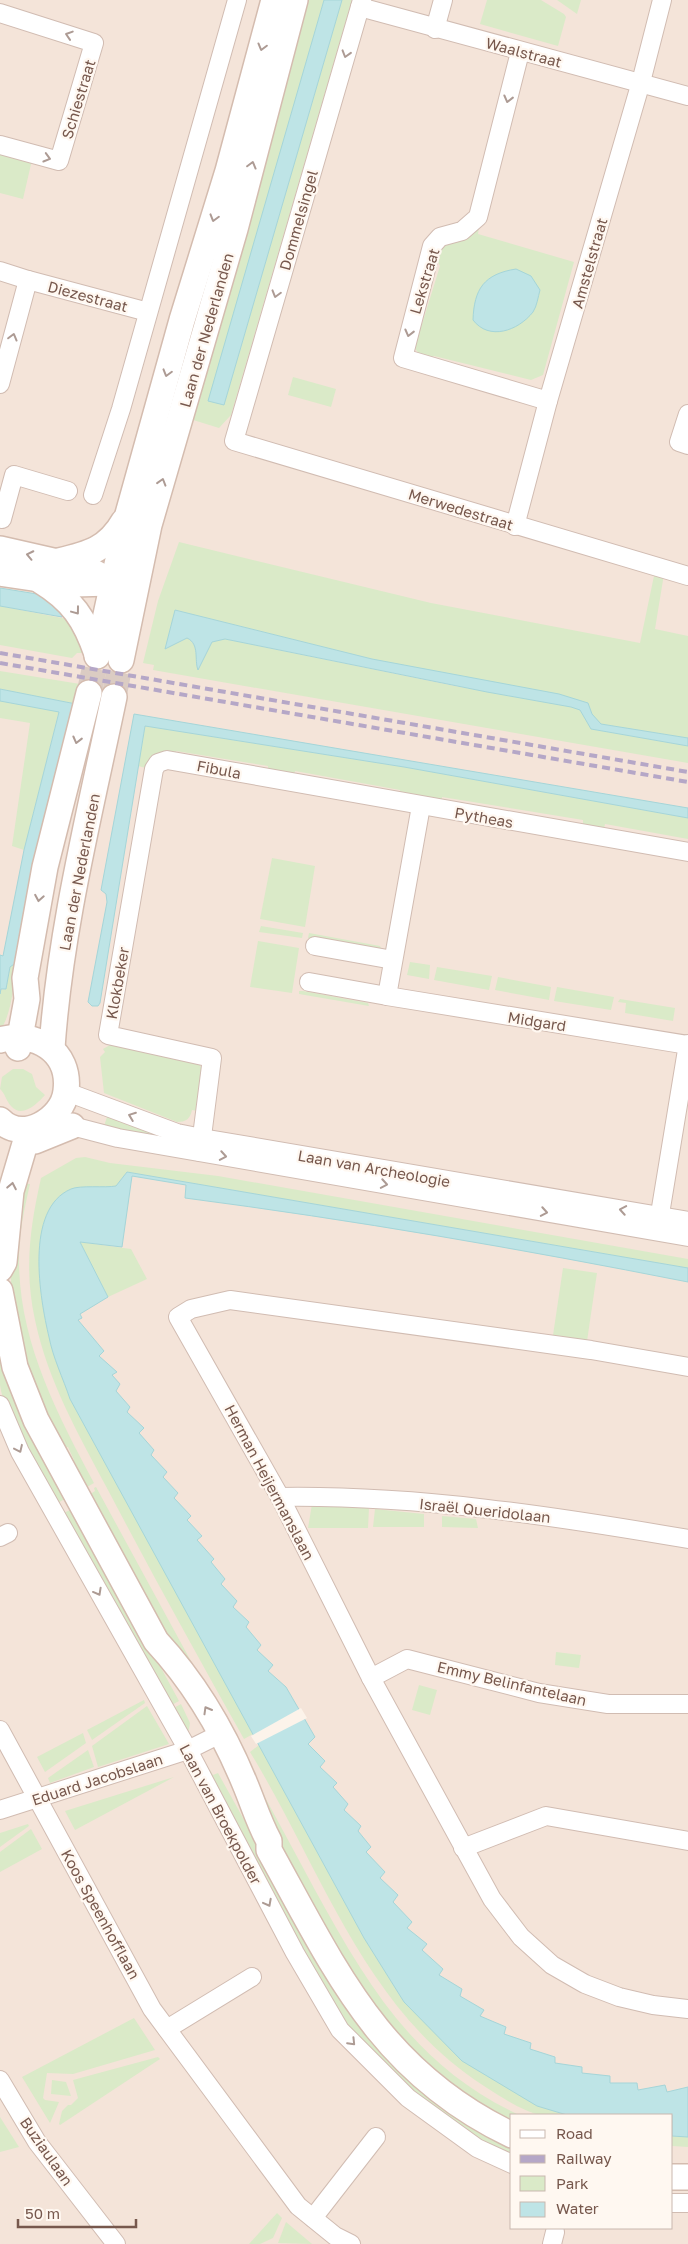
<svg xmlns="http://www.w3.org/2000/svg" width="688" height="2244" viewBox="0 0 688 2244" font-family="'Golos Text',sans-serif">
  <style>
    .residential { fill: #f4e4d9; fill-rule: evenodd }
    .green { fill: #daeac8 }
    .water { fill: #bee4e6; stroke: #a5d5d8 }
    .pier { fill: #fcf3ea }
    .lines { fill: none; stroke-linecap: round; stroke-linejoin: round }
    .secondary-tunnel { stroke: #dbccc3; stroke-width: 25; stroke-dasharray: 25 12; stroke-linecap: butt }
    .minor-casing { stroke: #d1bcb2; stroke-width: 20 }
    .secondary-casing { stroke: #d4bcaf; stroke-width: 28 }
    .minor { stroke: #fff; stroke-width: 18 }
    .secondary { stroke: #fff; stroke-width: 25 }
    .rail { stroke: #b5a7c7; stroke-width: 4; stroke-dasharray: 8 5; stroke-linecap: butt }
    .oneway { stroke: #ad9b94 }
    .labels { text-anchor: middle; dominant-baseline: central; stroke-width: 4.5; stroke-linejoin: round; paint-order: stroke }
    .street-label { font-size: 15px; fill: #77584d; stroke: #fff8f1 }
  </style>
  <rect width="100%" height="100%" fill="#fcf3ea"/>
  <path class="residential" d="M0,0h688v2244h-688zM512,2115h160v113h-160z"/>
  <g class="green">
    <path d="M305,0h19l-115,401 15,4 118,-405h10l-121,415 -12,13 -29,-9z"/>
    <path d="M487,0h54l23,14 2,3 -8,29 -78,-22z"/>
    <path d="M557,0h24l-4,14z"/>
    <path d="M0,153l32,7 -9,39 -23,-6z"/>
    <path d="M480,220l-2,14 96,28 -31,113 -12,5 -97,-24 -9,5 -13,-16 1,-6 4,1 23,-74 -4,-8 2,-10z"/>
    <path d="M293,377l43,12 -5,18 -43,-12z"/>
    <path d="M179,542l252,61 209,40 15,-72 9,3 -9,55 33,7v102l-88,-14 -8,-10 -4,-11 -216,-44 -197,-49 -10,39 22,-11c13,7 7,22 11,32l14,-28 13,-3 230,47 116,21 9,3 11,19 97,17v17l-535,-93 1,-5 -11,-2 15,-62z"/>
    <path d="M0,606l72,14 12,33h-7l-5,5 -72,-13z"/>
    <path d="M0,671l80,13 -4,20 -76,-15z"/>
    <path d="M0,701l59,10 -35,139 -12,-4 18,-123 -30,-5z"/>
    <path d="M145,726l259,41 284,51v21l-83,-15 -1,5 -21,-3v-6l-141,-23v6l-42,-7v-6l-105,-19 -1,5 -26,-5v-5l-92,-15 -2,5 -28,12 -8,-2z"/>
    <path d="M272,858l43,8 -10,61 -45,-8z"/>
    <path d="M261,926l42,7 -1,5 -43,-6z"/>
    <path d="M309,933l71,13 1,2 -3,3 -70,-13z"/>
    <path d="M258,941l41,7 -7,45 -42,-6z"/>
    <path d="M17,962c-4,22 -4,49 -17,69v-41l6,-1 4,-22z"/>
    <path d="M410,962l20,3 -1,14 -22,-4z"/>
    <path d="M437,967l55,9 -3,14 -55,-10z"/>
    <path d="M498,977l53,10 -2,13 -54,-10z"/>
    <path d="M557,987l57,10 -3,13 -57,-9z"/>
    <path d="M303,991l65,12 1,3 -70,-12v-3z"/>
    <path d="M620,999l55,9 -2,13 -48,-8 1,-10 -8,-1z"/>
    <path d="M110,1045l87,16 6,9 -5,41 -6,-1c-2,9 -6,12 -15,12l-73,-29 -4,-36 5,-5 -2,-3z"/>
    <path d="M13,1069h10l9,5 4,13 9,8c-7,8 -23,24 -34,11 -5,-5 -6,-13 -11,-17l2,-12z"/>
    <path d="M109,1111l66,31 -72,-13z"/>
    <path d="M85,1157l25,6 108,13 470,83v9l-561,-96 -11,14 -13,2 -62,45 212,501 -9,5c-46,-82 -92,-165 -136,-249 -29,-55 -60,-108 -73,-170 -11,-50 -5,-93 6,-142l35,-20z"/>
    <path d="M19,1183l11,1c-4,18 -8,35 -10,53 -8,91 33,169 74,246l-7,4 -15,-25 2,-2 -6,-13 -4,1 -8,-7c-23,-61 -50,-126 -45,-193 1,-22 6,-44 8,-65z"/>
    <path d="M80,1242l51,7 16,30 -39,18z"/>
    <path d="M563,1268l34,5 -11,75 -34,-6z"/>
    <path d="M0,1347l68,150 -12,7c-15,-29 -52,-88 -56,-119 0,-12 0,-26 0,-38z"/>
    <path d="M96,1487l139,255 -67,-96 -82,-149 9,-6 -1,-3z"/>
    <path d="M312,1504l57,4 -1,20h-60z"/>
    <path d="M375,1509l49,5v13h-51z"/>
    <path d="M70,1510l22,42 5,-2 82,151 -11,6 -106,-193z"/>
    <path d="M442,1516l34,3 2,9 -36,-1z"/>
    <path d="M556,1652l25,3 -2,13 -24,-3z"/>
    <path d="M419,1685l18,5 -7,25 -18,-5z"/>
    <path d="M144,1700l1,3 -53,37 -5,-10z"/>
    <path d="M181,1704l9,19 -2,12 -18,-25z"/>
    <path d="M147,1706l22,38 -71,23 -6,-21z"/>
    <path d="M83,1733l3,10 -41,29 -8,-15z"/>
    <path d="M259,1745l105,193 40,64 133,104 30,9c-8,0 -18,1 -26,0 -16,-2 -43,-20 -57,-29 -120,-77 -163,-218 -234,-334z"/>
    <path d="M88,1750l6,17 -44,16 -2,-5z"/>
    <path d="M243,1757c24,44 48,88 72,133 53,96 100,176 204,225h-7v12l-43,-24 -92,-85 -89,-150z"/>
    <path d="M210,1770l3,5 5,-2 128,230 166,142v14l-12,-5 -106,-75 -52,-60 -138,-247z"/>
    <path d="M174,1777l-99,53 -10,-19z"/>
    <path d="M28,1824l1,2 -29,21v-14z"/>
    <path d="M31,1829l11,20 -42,23v-20z"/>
    <path d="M134,2018l21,32 -82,24 -26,-1 -4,25 2,2 14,2 -9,21 -28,-46z"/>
    <path d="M158,2057l2,2 -100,66 -1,-1 3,-13 6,-6h3l7,-7 -5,-18z"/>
    <path d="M52,2080l14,2 5,14 -20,-2z"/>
    <path d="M0,2117l19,30 -19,5z"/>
    <path d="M672,2136l16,1v10l-16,-1z"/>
    <path d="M277,2213l5,5 -9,20 -13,6h-11z"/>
    <path d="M286,2222l26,22 -34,-1z"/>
  </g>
  <g class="water">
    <path d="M324,0h18l-118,405 -16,-4z"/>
    <path d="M516,269l15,7 9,14c-2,7 -3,16 -7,22 -15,19 -44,29 -60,8 1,-31 11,-46 43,-51z"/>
    <path d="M0,588l37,6 27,14 -2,9 -62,-11z"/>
    <path d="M175,610l197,49 187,35 29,9 4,11 9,10 87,14v8l-97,-17 -11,-19 -9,-3 -84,-15 -262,-53 -13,3 -14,28c-4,-10 2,-26 -11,-32l-22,11z"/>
    <path d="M0,689l76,15 -8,37 -27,88 -24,133 -7,5 -4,22h-5l-1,5v-39l3,1 21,-106 35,-138 -59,-11z"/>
    <path d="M134,714l554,94v10l-284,-51 -259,-41 -45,277 -2,3h-6l-4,-4 19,-100 -1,-8 -5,-4z"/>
    <path d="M127,1172l561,96v14c-167,-33 -334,-62 -503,-84l1,-13 -54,-9 -10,71 -42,-5 28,55 -28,17 2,4 -4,2 26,31 -5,5 18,16 -5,3 8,9 -4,7 14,16 -3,5 17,16 -5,5 15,17 -3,5 16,17 -4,5 15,16 -4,5 17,18 -4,4 15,16 -5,4 17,19 -3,3 14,17 -4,5 16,17 -4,6 16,15 -3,5 15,18 -4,5 16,15 -5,6 18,16 29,50 -7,7 17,17 -5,6 17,16 -4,4 15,17 -4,6 17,16 -3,5 13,16 -5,5 19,20 -5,6 18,17 -5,7 19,20 -5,6 20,16 -5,6 21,19 -4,6 23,14 -2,7 24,14 -4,6 26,11 -2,7 27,9 -1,6 25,8v6l27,4v6l28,3v7h27l1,7 27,-5 2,7 21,-5v50l-16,-1v-21h-105l-30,-9 -75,-45 -58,-59 -40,-64 -294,-539c-7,-21 -17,-41 -21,-62 -9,-38 -25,-128 22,-148 9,-4 34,-1 45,-3z"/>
  </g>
  <path class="pier" d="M301,1708l6,10 -51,26 -5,-8z"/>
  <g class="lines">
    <g class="secondary-tunnel">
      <path d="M89,693l8,-37"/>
      <path d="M114,697l7,-37"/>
    </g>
    <defs>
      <g id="minor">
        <path d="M362,0l-128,441 454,135"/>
        <path d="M360,7l328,89"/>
        <path d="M0,13l94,30 -35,118 -59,-16"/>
        <path d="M435,29l8,-29"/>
        <path d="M520,52l-42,165 -16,14 -22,6 -8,9 -29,112 145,43"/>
        <path d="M0,271l28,9 -28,104"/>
        <path d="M28,280l120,32"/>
        <path d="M688,414l-9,28 9,3"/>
        <path d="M93,495l28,-86 116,-409"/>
        <path d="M0,518l2,1 12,-44 54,16"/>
        <path d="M515,526l33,-125 93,-319 21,-82"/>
        <path d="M315,946l78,14"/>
        <path d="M309,982l78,14 34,-190"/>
        <path d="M387,996l301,49"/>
        <path d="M67,1092l110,41 25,5 486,83"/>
        <path d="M72,1126l46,12 570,99"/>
        <path d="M200,1152l12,-94 -104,-23 46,-266 4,-6 9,-3 521,92"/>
        <path d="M658,1226l30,-182"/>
        <path d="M688,1367l-97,-17 -361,-50 -39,9 -13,8 102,180 91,181 121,221 29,38 31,28 33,19 34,13 34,8 35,4"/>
        <path d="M0,1405l20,47 168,298 107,203 45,77 68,68 69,50 35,16"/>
        <path d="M280,1497c137,-2 274,19 408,42"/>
        <path d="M0,1537l8,-4"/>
        <path d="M371,1678l36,-19 132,34 69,11h80"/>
        <path d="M0,1730l152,279 146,197 37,30 16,8"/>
        <path d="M0,1810l188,-60 32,-16"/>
        <path d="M463,1848l83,-32 142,25"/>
        <path d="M167,2029l85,-52"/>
        <path d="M0,2080l37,62 79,102"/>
        <path d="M672,2203h16"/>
        <path d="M313,2218l63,-81"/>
        <path d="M552,2244l3,-12"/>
      </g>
      <g id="secondary">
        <path d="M0,549l88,20 26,14 8,12"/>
        <path d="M59,561c30,-7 49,-12 65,-40"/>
        <path d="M0,573l73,11 39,-1"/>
        <path d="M41,581c31,19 44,38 56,73"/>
        <path d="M97,656l31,-142 54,-194 46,-149 46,-171"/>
        <path d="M121,660l28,-135 86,-296 60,-229"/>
        <path d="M0,1040c35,-10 71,11 66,51 -3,29 -44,52 -66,29"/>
        <path d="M18,1048l9,-49 -2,-21 20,-111 44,-174"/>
        <path d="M52,1048c8,-118 38,-236 62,-351"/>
        <path d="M35,1141l37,-15"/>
        <path d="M0,1269l4,-7 7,-71 18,-61"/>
        <path d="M0,1291l15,76 21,53 120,221c38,41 68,92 89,143 8,19 14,39 24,57v9c67,121 111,222 243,285"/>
        <path d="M672,2177h16"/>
      </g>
    </defs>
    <use href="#minor" class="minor-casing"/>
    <use href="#secondary" class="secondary-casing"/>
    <use href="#minor" class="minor"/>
    <use href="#secondary" class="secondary"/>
    <g class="rail">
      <path d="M0,653l688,119"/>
      <path d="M0,663l688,119"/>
    </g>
  </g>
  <defs><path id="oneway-chevron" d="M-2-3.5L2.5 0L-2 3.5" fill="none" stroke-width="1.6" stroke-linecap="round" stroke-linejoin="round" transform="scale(1.25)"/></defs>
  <g class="oneway">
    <use href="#oneway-chevron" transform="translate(69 35) rotate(-162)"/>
    <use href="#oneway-chevron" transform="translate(262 47) rotate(105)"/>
    <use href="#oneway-chevron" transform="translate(346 54) rotate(107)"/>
    <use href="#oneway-chevron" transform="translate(508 99) rotate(104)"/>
    <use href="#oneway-chevron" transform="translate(47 158) rotate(16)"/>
    <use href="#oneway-chevron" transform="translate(252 165) rotate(-75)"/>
    <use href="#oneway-chevron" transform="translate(214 218) rotate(106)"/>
    <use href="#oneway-chevron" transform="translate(276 294) rotate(106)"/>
    <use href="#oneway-chevron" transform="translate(409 333) rotate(104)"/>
    <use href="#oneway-chevron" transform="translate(13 337) rotate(-75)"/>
    <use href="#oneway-chevron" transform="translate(167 373) rotate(106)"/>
    <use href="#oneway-chevron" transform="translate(162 482) rotate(-73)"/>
    <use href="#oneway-chevron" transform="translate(30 555) rotate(-168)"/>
    <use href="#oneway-chevron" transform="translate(76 611) rotate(53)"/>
    <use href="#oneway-chevron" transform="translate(77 740) rotate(104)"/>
    <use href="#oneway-chevron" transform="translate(39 898) rotate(100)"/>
    <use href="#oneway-chevron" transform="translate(132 1116) rotate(-159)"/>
    <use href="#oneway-chevron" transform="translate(223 1156) rotate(10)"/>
    <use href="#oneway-chevron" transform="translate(384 1184) rotate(10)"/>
    <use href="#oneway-chevron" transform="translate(12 1186) rotate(-79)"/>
    <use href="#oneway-chevron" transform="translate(623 1210) rotate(-170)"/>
    <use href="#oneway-chevron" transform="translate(544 1212) rotate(10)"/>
    <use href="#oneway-chevron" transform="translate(19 1449) rotate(65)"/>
    <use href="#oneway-chevron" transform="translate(98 1592) rotate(61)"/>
    <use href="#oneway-chevron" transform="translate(207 1710) rotate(-120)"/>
    <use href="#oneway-chevron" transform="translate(268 1903) rotate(62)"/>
    <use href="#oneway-chevron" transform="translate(352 2042) rotate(46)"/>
  </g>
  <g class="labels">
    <g class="street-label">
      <text transform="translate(524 52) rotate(15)">Waalstraat</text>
      <text transform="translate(78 99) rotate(-73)">Schiestraat</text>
      <text transform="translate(298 220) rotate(-74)">Dommelsingel</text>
      <text transform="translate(589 263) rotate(-74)">Amstelstraat</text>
      <text transform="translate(424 281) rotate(-73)">Lekstraat</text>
      <text transform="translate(88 296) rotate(15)">Diezestraat</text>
      <text transform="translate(206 330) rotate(-74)">Laan der Nederlanden</text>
      <text transform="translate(461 509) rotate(17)">Merwedestraat</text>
      <text transform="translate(219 769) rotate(11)">Fibula</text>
      <text transform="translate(484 817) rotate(10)">Pytheas</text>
      <text transform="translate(79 872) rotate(-79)">Laan der Nederlanden</text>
      <text transform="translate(117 983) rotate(-80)">Klokbeker</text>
      <text transform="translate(537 1021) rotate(9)">Midgard</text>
      <text transform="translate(374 1168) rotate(10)">Laan van Archeologie</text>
      <text transform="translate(270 1482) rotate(62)">Herman Heijermanslaan</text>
      <text transform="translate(485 1510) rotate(6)">Israël Queridolaan</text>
      <text transform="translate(512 1683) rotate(13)">Emmy Belinfantelaan</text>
      <text transform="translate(97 1779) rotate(-18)">Eduard Jacobslaan</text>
      <text transform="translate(221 1814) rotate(62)">Laan van Broekpolder</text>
      <text transform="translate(101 1914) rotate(61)">Koos Speenhofflaan</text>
      <text transform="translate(47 2151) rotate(55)">Buziaulaan</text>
    </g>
  </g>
  <rect x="510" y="2114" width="162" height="115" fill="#fff8f1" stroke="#c9b8af"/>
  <rect x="520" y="2130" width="25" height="8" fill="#ffffff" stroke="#c9b8af"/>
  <text x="556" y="2139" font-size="15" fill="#77584d">Road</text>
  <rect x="520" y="2155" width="25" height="8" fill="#b5a7c7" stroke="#c9b8af"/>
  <text x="556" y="2164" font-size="15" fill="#77584d">Railway</text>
  <rect x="520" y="2176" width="25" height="15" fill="#daeac8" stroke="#c9b8af"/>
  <text x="556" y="2189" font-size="15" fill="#77584d">Park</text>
  <rect x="520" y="2202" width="25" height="15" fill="#bee4e6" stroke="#c9b8af"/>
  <text x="556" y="2214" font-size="15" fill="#77584d">Water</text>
  <path d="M18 2219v8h118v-8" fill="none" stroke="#77584d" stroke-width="2.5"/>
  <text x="25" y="2219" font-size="15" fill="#77584d" stroke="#fff8f1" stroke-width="4" paint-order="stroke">50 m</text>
</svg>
